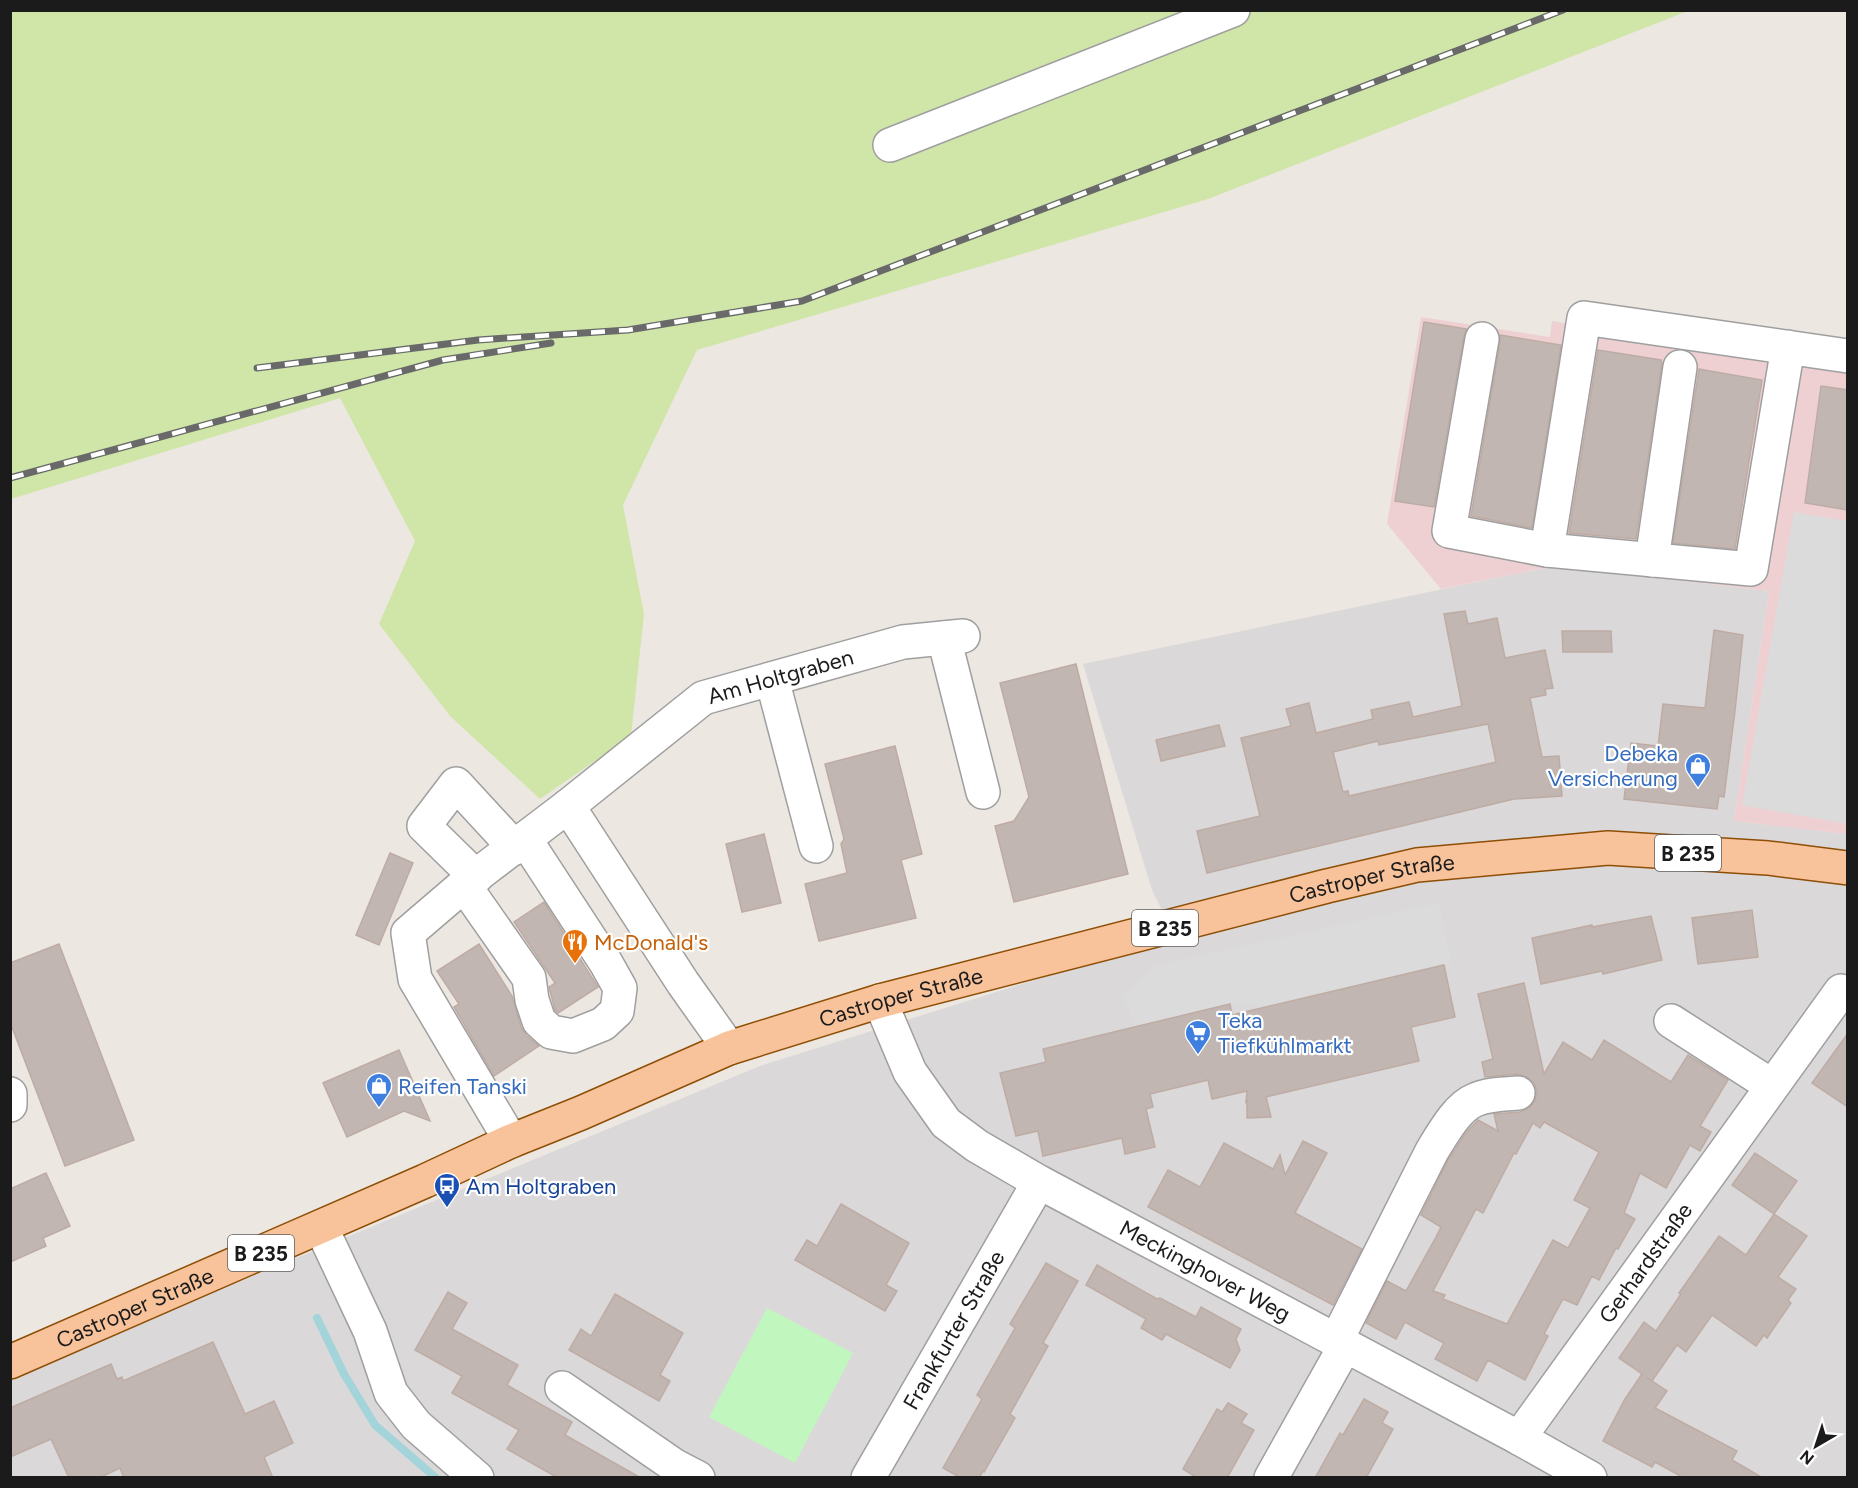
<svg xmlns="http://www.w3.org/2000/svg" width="1858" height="1488" viewBox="0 0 1858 1488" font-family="Figtree,sans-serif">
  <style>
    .residential { fill: #dad8d9 }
    .commercial { fill: #eed0d3 }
    .grass { fill: #cfe6a8 }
    .park { fill: #c1f7be }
    .parking { fill: #dbdbdb }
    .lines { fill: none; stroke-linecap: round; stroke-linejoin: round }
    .stream { stroke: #a3d4d9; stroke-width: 8 }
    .building { fill: #c1b6b1; stroke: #beaca4; stroke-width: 1.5; fill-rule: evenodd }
    .minor-casing { stroke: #9f9f9f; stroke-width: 36 }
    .major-casing { stroke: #8e4e05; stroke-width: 36 }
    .minor { stroke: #fff; stroke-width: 33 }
    .major { stroke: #f8c39b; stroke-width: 33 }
    .rail-casing { stroke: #696969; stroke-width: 7 }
    .rail { stroke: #fff; stroke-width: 4.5; stroke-dasharray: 14; stroke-linecap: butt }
    .labels { text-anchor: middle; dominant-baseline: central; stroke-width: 4.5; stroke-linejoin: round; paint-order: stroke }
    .shield { fill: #fff; stroke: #5f5f5f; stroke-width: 1.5 }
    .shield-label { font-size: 21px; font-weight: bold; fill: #1b1b1b }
    .street-label { font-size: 22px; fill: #1b1b1b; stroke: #fff }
    .shop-label { font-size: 22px; fill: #366cbe; stroke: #fff; text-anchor: start }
    .food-label { font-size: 22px; fill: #c56008; stroke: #fff; text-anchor: start }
    .transit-label { font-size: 22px; fill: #164399; stroke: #fff; text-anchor: start }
  </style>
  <rect width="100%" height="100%" fill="#ede7e1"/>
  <path class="residential" d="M1554,566l215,25 -35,230 113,13v643l-1836,1v-102l749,-310 415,-130 -23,-46 -69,-226z"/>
  <path class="commercial" d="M1421,317l129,20 2,-16 253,43 42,6v464l-113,-13 35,-230 -215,-25 -113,23 -54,-65z"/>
  <path class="grass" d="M11,11h1677l-480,188 -511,151 -74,155 21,109 -13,122 -91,63 -90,-83 -71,-92 36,-83 -75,-143 -329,101z"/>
  <path class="park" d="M767,1308l86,45 -58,110 -86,-46z"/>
  <g class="parking">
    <path d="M1794,512l53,9v303l-105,-19z"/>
    <path d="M1439,903l13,60 -186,44 -36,-3 -95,24 -11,-32 32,-31z"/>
  </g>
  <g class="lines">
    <path class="stream" d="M317,1318l27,56 31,51 61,53"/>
  </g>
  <g class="building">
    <path d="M1424,322l43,7 -3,7 -30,171 -39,-6z"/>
    <path d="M1500,335l61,10 -29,183 -61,-12 29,-174z"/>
    <path d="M1598,350l63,10 1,3 -26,176 -67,-6z"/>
    <path d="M1699,369l63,11 -27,169 -62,-6z"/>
    <path d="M1821,386l27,4v120l-43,-7z"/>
    <path d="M1465,611l3,13 29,-6 8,40 40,-8 8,38 -8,1 1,6 -16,3 12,59 17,-1 3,40 -48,3 -307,74 -10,-42 63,-15 -19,-78 50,-12 -5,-17 23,-6 7,30 57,-14 -2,-9 38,-8 4,15 49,-11 -18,-92zM1488,724l8,38 -147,34 -1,-5 -5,1 -10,-40 45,-11 1,4z"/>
    <path d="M1714,630l29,5 -8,76 -11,86 -5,-1 -2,13 -93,-10 7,-56 27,3 5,-42 42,4z"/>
    <path d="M1562,631h49l1,21h-49z"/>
    <path d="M1076,664l52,210 -114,28 -19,-76 19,-5 15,-24 -29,-114z"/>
    <path d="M1219,725l6,21 -64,15 -5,-21z"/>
    <path d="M895,746l27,108 -21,6 15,58 -97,23 -14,-57 42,-11 -6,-29 3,-5 -19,-75z"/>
    <path d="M764,834l17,69 -39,9 -16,-68z"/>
    <path d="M390,853l23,10 -34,82 -23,-10z"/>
    <path d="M544,902l54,85 -40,26 -3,-3 -6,-23 6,-4 -41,-61z"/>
    <path d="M1752,910l6,47 -60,7 -6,-46z"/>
    <path d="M1651,916l11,44 -59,14 -1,-3 -61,13 -9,-46 60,-13v2z"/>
    <path d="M59,944l75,196 -69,26 -55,-144v-59z"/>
    <path d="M479,944l33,52 9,31 5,8 13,11 -45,30 -40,-69 5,-3 -22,-33z"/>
    <path d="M1444,965l11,52 -44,10 8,34 -153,36 5,20 -24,1v-17l-1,1 1,-11 -35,8 -4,-19 -58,14 3,13 -7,2 9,38 -30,7 -3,-16 -79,18 -5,-25 -22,5 -16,-63 46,-11 -3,-13 187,-45 2,11z"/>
    <path d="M1524,983l20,91 19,-32 29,18 12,-20 67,42 17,-27 40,25 -28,46 11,6 -11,19 -10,-6 -24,43 -26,-15 -16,40 11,6 -17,30 -2,-1 -17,32 -7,-4 -15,29 -14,-6 -19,35 4,2 -23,44 -37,-20 -11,21 -42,-22 9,-16 -19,-10 -20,-11 -9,17 -30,-16 21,-42 19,10 30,-54 5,-10 -20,-12 27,-55 18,-27 12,-13 20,11 -4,-17 26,-2 9,-4 6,-7 2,-9 -3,-9 -7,-6 -10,-3 -32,3 -3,-15 11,-3 -15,-65zM1544,1122l55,30 -25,48 16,8 -22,40 -15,-8 -46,84 -64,-25 2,-4 -12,-4 43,-82 7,4 31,-60 2,1 17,-31 7,5z"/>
    <path d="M1848,1033v74l-36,-24z"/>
    <path d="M399,1050l31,71 -26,-10 -57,26 -24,-54z"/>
    <path d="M1303,1141l24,12 -32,60 67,36 -29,56 -185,-98 20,-37 32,17 24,-44 49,26 7,-14 5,20z"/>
    <path d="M1755,1153l42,28 -23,33 -42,-29z"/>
    <path d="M46,1173l24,53 -27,12 3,8 -36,16v-73z"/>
    <path d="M841,1204l68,39 -23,42 11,6 -12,20 -90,-51 12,-20 10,6z"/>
    <path d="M1774,1214l33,22 -29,41 18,12 -8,11 3,3 -24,35 -3,-3 -8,11 -44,-31 -26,37 -9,-7 -25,36 -6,-4 21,14 -12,17 82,43 -5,9 31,18h-79l-29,-16 -3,5 -49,-26 22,-42 17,-25 -23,-16 25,-36 12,9 25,-37 -2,-1 40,-57 27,19z"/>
    <path d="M1046,1263l32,18 -35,62 5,3 -38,68 5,4 -31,54 -1,-1 -4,7h-18l-18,-10 39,-69 -5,-4 38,-67 -5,-4z"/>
    <path d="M1097,1265l60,34 3,-1 36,19 5,-10 40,22 -5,10 4,11 -10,18 -64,-34 -4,6 -21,-12 5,-9 -60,-34z"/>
    <path d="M448,1292l19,11 -15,26 66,36 -11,20 65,37 -7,13 76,43h-83l-51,-29 12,-19 -67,-37 10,-17 -47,-26z"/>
    <path d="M615,1294l68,39 -23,42 10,6 -11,20 -90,-51 12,-21 10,7z"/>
    <path d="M213,1342l32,72 29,-13 19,42 -29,14 9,21h-149l-4,-10 -21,10h-30l-18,-39 -41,18v-49l101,-44 6,15 5,-2 1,4z"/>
    <path d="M1364,1399l24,13 -6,11 11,6 -27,49h-51l25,-45 3,2z"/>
    <path d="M1228,1403l19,11 -6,9 13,7 -27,48h-30l-14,-9 34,-60 5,3z"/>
  </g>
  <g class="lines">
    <defs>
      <g id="minor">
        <path d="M890,145l343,-135"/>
        <path d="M1482,339l-33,192 98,19"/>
        <path d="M1788,347l-37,222 -204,-19 37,-232 264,38"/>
        <path d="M1652,560l28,-193"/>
        <path d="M944,638l39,154"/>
        <path d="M772,679l44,167"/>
        <path d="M476,877l-52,-51 32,-42 59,64"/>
        <path d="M464,885l65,93 3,22 7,21 12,11 22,4 30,-12 14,-13 3,-23 -14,-25 -81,-124"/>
        <path id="s1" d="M880,1001l30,71 36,51 31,23 62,36 480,256 71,40"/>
        <path d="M1671,1021l101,65"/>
        <path id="s2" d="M729,1048l-46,-65 -115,-177 135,-108 200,-56 60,-6"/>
        <path d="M10,1094v11"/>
        <path d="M511,1141l-96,-162 -7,-46 56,-48 104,-79"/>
        <path d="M321,1227l49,104 21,62 25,32 61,53"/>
        <path d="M1336,1341l96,-190c10,-16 25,-44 43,-51 13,-6 29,-6 43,-7"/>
        <path d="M562,1388l113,78 23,12"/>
        <path id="s3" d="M1519,1438l322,-447"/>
        <path id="s4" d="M868,1478l171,-296"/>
        <path d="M1271,1478l74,-132"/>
      </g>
      <g id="major">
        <path id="s5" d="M10,1362l415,-181 86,-40 70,-28 148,-65 151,-47 447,-115 90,-21 191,-17 160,10 80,10"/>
      </g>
    </defs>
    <use href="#minor" class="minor-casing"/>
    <use href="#major" class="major-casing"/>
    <use href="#minor" class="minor"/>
    <use href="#major" class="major"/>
    <defs>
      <g id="rail">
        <path d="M257,368l221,-28 150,-10 174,-29 761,-291"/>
        <path d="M10,478l433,-118 108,-17"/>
      </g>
    </defs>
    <use href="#rail" class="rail-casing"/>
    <use href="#rail" class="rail"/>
  </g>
  <defs>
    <symbol id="shop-pin" viewBox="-11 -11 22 30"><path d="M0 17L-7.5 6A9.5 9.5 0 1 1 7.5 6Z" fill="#3f7fe0" stroke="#fff"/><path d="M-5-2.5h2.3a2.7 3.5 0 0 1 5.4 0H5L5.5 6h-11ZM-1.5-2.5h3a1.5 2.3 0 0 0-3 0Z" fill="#fff"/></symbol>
    <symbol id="restaurant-pin" viewBox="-11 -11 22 30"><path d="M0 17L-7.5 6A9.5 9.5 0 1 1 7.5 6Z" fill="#e8710a" stroke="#fff"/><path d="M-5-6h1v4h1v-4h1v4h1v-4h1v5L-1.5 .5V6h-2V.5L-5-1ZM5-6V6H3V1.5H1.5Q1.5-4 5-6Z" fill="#fff"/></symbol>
    <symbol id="supermarket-pin" viewBox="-11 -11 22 30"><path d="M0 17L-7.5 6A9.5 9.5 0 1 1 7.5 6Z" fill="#3f7fe0" stroke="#fff"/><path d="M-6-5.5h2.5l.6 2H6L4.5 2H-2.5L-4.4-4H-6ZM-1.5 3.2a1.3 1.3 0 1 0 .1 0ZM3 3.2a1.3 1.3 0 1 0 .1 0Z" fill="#fff"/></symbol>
    <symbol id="bus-pin" viewBox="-11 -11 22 30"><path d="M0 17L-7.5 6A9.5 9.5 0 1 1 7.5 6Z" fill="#1a4fb4" stroke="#fff"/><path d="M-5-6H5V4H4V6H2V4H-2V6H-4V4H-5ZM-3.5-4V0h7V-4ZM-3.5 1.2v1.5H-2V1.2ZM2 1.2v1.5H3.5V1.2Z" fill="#fff"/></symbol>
  </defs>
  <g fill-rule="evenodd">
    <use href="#shop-pin" x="1683" y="751" width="30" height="40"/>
    <use href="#restaurant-pin" x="560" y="927" width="30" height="40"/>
    <use href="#supermarket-pin" x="1183" y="1018" width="30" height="40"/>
    <use href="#shop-pin" x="364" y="1071" width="30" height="40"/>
    <use href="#bus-pin" x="432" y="1171" width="30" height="40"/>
  </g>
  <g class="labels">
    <g class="shield">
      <rect x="1655" y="835" width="66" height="36" rx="4.5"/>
      <rect x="1132" y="910" width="66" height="36" rx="4.5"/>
      <rect x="228" y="1235" width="66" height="36" rx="4.5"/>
    </g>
    <g class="shield-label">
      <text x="1688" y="853">B 235</text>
      <text x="1165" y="928">B 235</text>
      <text x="261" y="1253">B 235</text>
    </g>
    <g class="street-label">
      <text stroke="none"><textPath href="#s2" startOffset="544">Am Holtgraben</textPath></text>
      <text stroke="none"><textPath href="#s5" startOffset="1450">Castroper Straße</textPath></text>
      <text stroke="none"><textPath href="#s5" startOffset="964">Castroper Straße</textPath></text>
      <text stroke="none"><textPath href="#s3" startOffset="216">Gerhardstraße</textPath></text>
      <text stroke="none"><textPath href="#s1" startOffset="438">Meckinghover Weg</textPath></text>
      <text stroke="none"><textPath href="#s5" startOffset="136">Castroper Straße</textPath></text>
      <text stroke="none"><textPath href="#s4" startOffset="171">Frankfurter Straße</textPath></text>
    </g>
    <g class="shop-label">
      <text x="1678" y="753" text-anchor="end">Debeka<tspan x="1678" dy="25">Versicherung</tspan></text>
      <text x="1218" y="1020">Teka<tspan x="1218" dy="25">Tiefkühlmarkt</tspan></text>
      <text x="398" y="1086">Reifen Tanski</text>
    </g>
    <g class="food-label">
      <text x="594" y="942">McDonald's</text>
    </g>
    <g class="transit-label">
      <text x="466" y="1186">Am Holtgraben</text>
    </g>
  </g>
  <rect width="1858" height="1488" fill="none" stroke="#1b1b1b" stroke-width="24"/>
  <g transform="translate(1816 1446) rotate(219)" stroke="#ffffff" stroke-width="4.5" paint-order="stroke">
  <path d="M0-4.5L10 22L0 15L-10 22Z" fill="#1b1b1b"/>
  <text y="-9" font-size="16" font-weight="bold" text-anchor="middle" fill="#1b1b1b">N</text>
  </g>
</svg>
